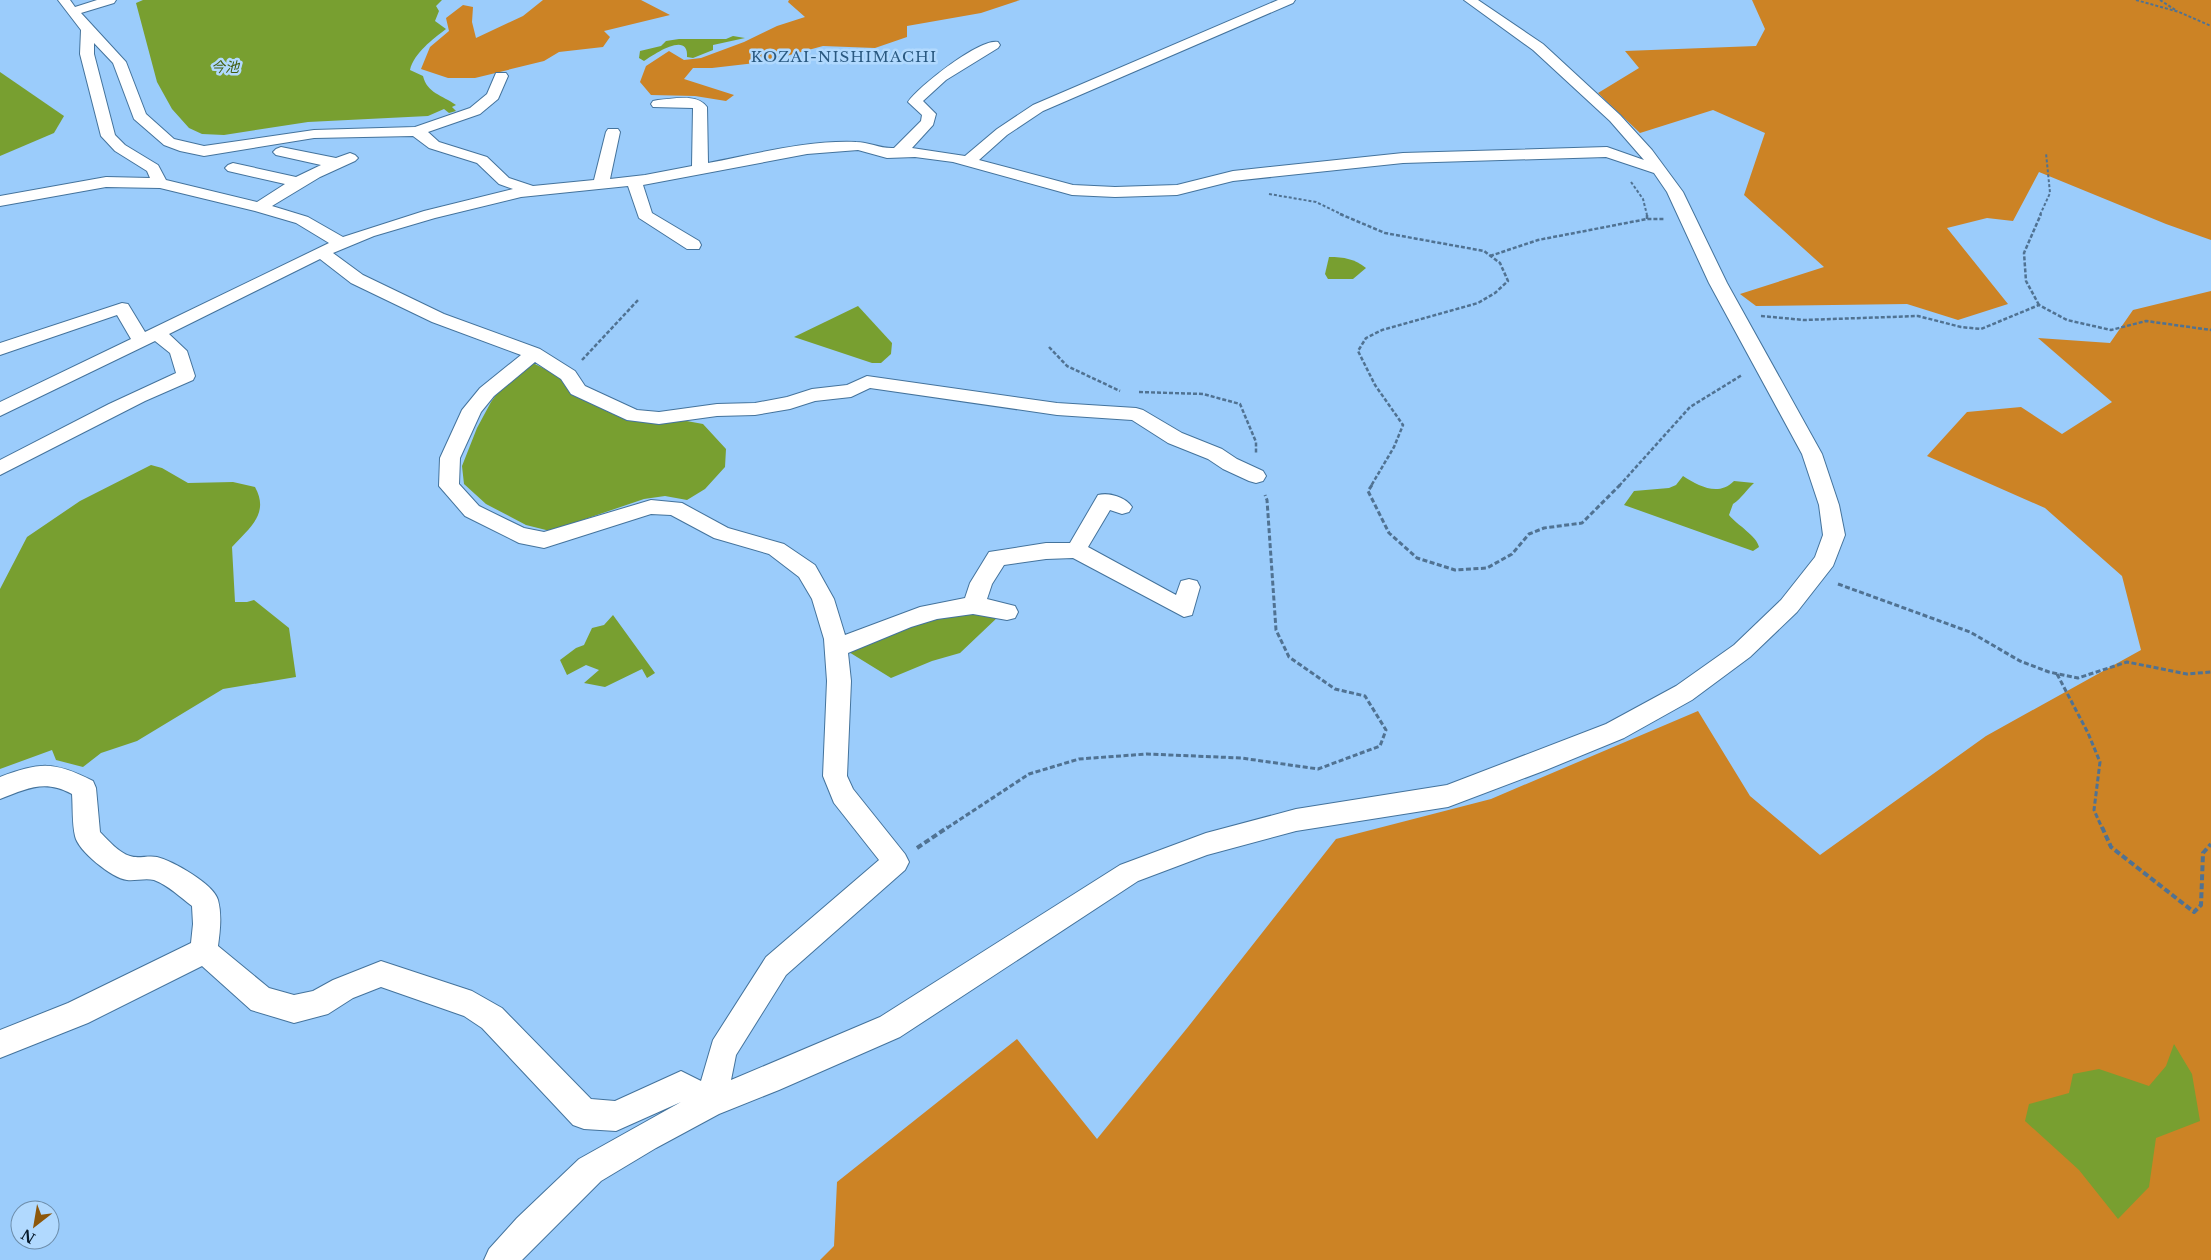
<svg xmlns="http://www.w3.org/2000/svg" width="2211" height="1260" viewBox="0 0 2211 1260" font-family="'Libre Baskerville','Noto Sans JP',serif">
  <style>
    .green { fill: #cc8325 }
    .water { fill: #789f30 }
    .lines { fill: none; stroke-linecap: round; stroke-linejoin: round }
    .street-casing { stroke: #44739c; stroke-width: 2 }
    .path-far3 { stroke: #507292; stroke-width: 2; stroke-dasharray: 3 2; stroke-linecap: butt }
    .path-far2 { stroke: #507292; stroke-width: 2.5; stroke-dasharray: 4 2; stroke-linecap: butt }
    .path-far1 { stroke: #507292; stroke-width: 3; stroke-dasharray: 5 2.5; stroke-linecap: butt }
    .path { stroke: #507292; stroke-width: 4; stroke-dasharray: 6 3; stroke-linecap: butt }
    .street { fill: #fff; fill-rule: evenodd }
    .labels { text-anchor: middle; dominant-baseline: central; stroke-width: 5; stroke-linejoin: round; paint-order: stroke }
    .far-water-label { font-size: 14px; font-style: italic; fill: #425c0f; stroke: #b1d9fe }
    .far-quarter-label { font-size: 15px; letter-spacing: 1px; fill: #2a5981; stroke: #b1d9fe }
  </style>
  <rect width="100%" height="100%" fill="#9bccfb"/>
  <g class="green">
    <path d="M543,0h98l29,15 -66,16 6,6 -7,10 -44,5 -15,9 -69,17h-27l-27,-9 9,-22 19,-16 -3,-13 17,-13 10,2 -1,15 4,16 47,-22z"/>
    <path d="M789,0h231l-39,13 -74,13v11l-32,11 -52,-2 -59,16 -52,6h-19l-9,11 50,16 -8,6 -31,-5 -44,-1 -11,-13 6,-16 23,-15 15,9 17,-2 43,-16 33,-16 28,-9 -17,-15z"/>
    <path d="M1752,0h459v240l-45,-16 -127,-52 -26,49 -26,-3 -40,10 61,76 -50,16 -51,-16 -151,2 -16,-12 84,-27 -80,-72 21,-62 -52,-23 -73,23 -42,-40 41,-25 -14,-17 131,-5 9,-17z"/>
    <path d="M2211,291v969h-1391l14,-14 3,-64 180,-143 80,100 91,-112 148,-188 155,-40 207,-88 52,85 70,59 166,-119 155,-86 -19,-74 -77,-68 -118,-52 40,-44 54,-5 41,27 50,-32 -74,-64 72,5 23,-33z"/>
  </g>
  <g class="water">
    <path d="M143,0h299l-6,6 3,5 -4,10 11,8c-13,10 -32,24 -36,41l13,6c4,17 19,19 33,29l-4,2 4,4 -7,2 -5,-4 -16,7 -120,6 -84,13 -22,-1 -13,-6 -17,-19 -15,-27 -21,-79z"/>
    <path d="M733,36l12,2 -32,7v5l-20,8 -6,-1c2,-27 -34,-2 -43,4l-5,-3 1,-7 21,-5 5,-5 13,-2h47z"/>
    <path d="M0,72l64,44 -10,17 -54,23z"/>
    <path d="M1329,257c15,0 26,2 37,11l-13,11h-25l-3,-5z"/>
    <path d="M858,306l34,37 -1,11 -10,9h-9l-78,-26z"/>
    <path d="M533,363l30,15 31,26 109,20 23,25 -1,18 -20,22 -18,11 -22,-4 -21,3 -94,32 -24,-6 -40,-21 -22,-20 -2,-18 15,-38 14,-26 10,-14z"/>
    <path d="M151,465l11,3 26,15 45,-1 22,5c15,27 -6,41 -23,60l3,55h12l7,-2 35,28 7,49 -73,12 -86,52 -36,12 -18,14 -27,-7 -4,-10 -52,19v-180l27,-52 53,-36z"/>
    <path d="M1683,476c16,10 35,21 51,5l20,2c-8,7 -12,15 -21,21l-4,11c8,10 28,21 30,32l-6,4 -129,-46 10,-14 35,-3 7,-3z"/>
    <path d="M970,610l29,6 -39,37 -28,8 -41,17 -47,-29 52,-24z"/>
    <path d="M613,615l42,58 -8,5 -5,-9 -37,18 -21,-4 15,-13 -13,-5 -19,10 -7,-15 16,-12 8,-3 8,-17 12,-3z"/>
    <path d="M2174,1044l18,30 8,47 -44,17 -7,49 -31,32 -39,-49 -54,-49 4,-17 40,-11 4,-19 26,-5 50,17 17,-20z"/>
  </g>
  <g class="lines">
    <defs>
      <path id="street" d="M58,0h12l5,7 22,-7h19l-2,3 -33,10 45,49 20,52 28,25 30,7 110,-16 101,-3 55,-19 17,-14 9,-21h10l2,3 -10,23 -18,15 -52,18 11,10 48,15 22,21 24,8 61,-6 12,-48 2,-3h10l2,3 -10,47 35,-4 47,-9 1,-58 -40,-1 -2,-3 2,-3 5,-1c15,-1 39,-7 49,7l1,56c48,-9 99,-23 148,-21 13,0 25,7 38,6l27,-27 1,-6 -14,-13c11,-16 72,-64 90,-60l2,3 -2,3 -52,32 -23,21 13,13 -3,11 -21,23 53,8 32,-27 36,-24 245,-105h17l-2,3 -250,108 -36,24 -28,25 94,25 42,2 62,-2 56,-14 170,-18 204,-6 37,13 -34,-39 -77,-71 -69,-50h14l65,44 77,71 32,35 31,42 44,91 95,171 17,51 6,30 -12,31 -36,46 -47,45 -58,43 -68,38 -78,32 -98,37 -152,24 -89,24 -69,26 -238,156 -121,53 -60,24 -63,34 -55,33 -79,79h-38l5,-11 28,-31 62,-59 102,-57 -65,29 -32,-2 -11,-4 -91,-97 -18,-12 -83,-29 -28,11 -25,16 -34,9 -43,-13 -49,-44 -114,57 -88,35v-28l68,-27 123,-60 2,-19 -1,-18c-12,-9 -24,-21 -38,-26 -9,-2 -19,1 -27,0 -15,-2 -49,-29 -52,-44 -3,-13 -2,-29 -3,-42 -28,-15 -45,-5 -72,5v-22c40,-15 54,-16 93,4l3,7 4,44c8,8 19,21 30,24 8,3 18,-1 27,1 16,4 57,27 61,43 4,15 2,31 0,46l51,42 25,7 19,-4 20,-11 48,-19 91,30 30,17 89,91 24,2 66,-30 20,10 12,-41 53,-83 113,-97 -45,-57 -11,-27 4,-95 -3,-42 -12,-40 -13,-22 -30,-23 -55,-16 -43,-23 -20,-1 -107,34 -25,-5 -54,-27 -26,-30 1,-28 22,-48 18,-22 41,-33 -89,-33 -81,-39 -31,-24 -151,75 18,17 8,25 -2,4 -48,21 -145,74v-15l109,-56 67,-31 -6,-20 -15,-12 -155,75v-14l131,-63 -14,-24 -117,40v-12l122,-40 6,1 17,28 184,-89 -33,-20 -41,-12 -95,-23 -54,-1 -106,19v-10l106,-19 44,1 -3,-7 -32,-20 -14,-15 -21,-82 1,-24zM94,43l19,20 21,56 30,26 16,6 24,5 110,-18 99,-2 16,12 48,15 22,21 14,5 -89,22 -81,26 -35,-20 -36,-11 48,-29 35,-16 3,-3 -3,-3 -5,-2 -14,5 -55,-11 -5,2 -3,3 3,3 45,10 -25,12 -63,-14 -5,2 -3,3 3,3 57,13 -28,18 -91,-22 -8,-15 -33,-20 -10,-10 -21,-81zM858,150l29,8 28,-1 38,5 119,33 43,2 62,-2 56,-14 170,-18 203,-6 48,16 13,19 42,91 93,171 17,51 4,30 -8,22 -34,43 -47,45 -58,41 -70,38 -159,61 -151,24 -90,24 -86,32 -240,152 -149,63 5,-25 50,-80 119,-105 4,-8 -4,-8 -52,-65 -6,-13 4,-95 -3,-28 63,-26 26,-8 36,-5 34,6 8,-2 3,-6 -3,-6 -28,-7 5,-15 12,-19 42,-6 27,-1 111,59 8,-2 8,-28 -3,-6 -8,-2 -8,2 -5,14 -88,-48 22,-37 12,4 7,-2 3,-5c-6,-10 -23,-15 -34,-12l-28,48h-24l-57,9 -19,31 -5,15 -45,9 -75,28 -11,-36 -19,-34 -31,-21 -56,-16 -46,-25 -31,-3 -107,32 -20,-4 -45,-22 -20,-22 1,-26 21,-46 13,-16 41,-34 26,17 10,15 56,26 32,4 58,-8 38,-1 35,-6 25,-8 36,-4 19,-9 187,27 75,5 36,23 40,16 15,10 26,12 7,2 7,-2 3,-5 -3,-5 -26,-12 -15,-10 -40,-16 -39,-23 -7,-2 -79,-5 -190,-27 -20,9 -35,4 -25,8 -32,6 -38,1 -58,8 -22,-2 -52,-24 -10,-15 -35,-22 -96,-35 -81,-39 -30,-22 41,-17 61,-18 86,-21 107,-11 11,32 48,31h12l2,-4 -2,-4 -47,-28 -9,-28 164,-31z"/>
    </defs>
    <use href="#street" class="street-casing"/>
    <g class="path-far3">
      <path d="M2136,0l43,12 32,14"/>
      <path d="M2160,0l17,11"/>
      <path d="M1631,182l12,17 4,16"/>
      <path d="M1269,194l47,8 27,13"/>
      <path d="M2040,215l10,-22 -4,-40"/>
    </g>
    <g class="path-far2">
      <path d="M1340,214l45,19 99,18 16,12 8,18 -13,12 -17,10 -96,27 -16,8 -8,13 17,34 28,40 -9,22 -23,39"/>
      <path d="M1647,219v-5"/>
      <path d="M1490,256l48,-16 109,-21h17"/>
      <path d="M2039,305l-13,-24 -2,-28 17,-39"/>
      <path d="M1761,316l43,4 114,-4 43,11 20,2 58,-24 28,15 44,10 35,-9 65,9"/>
      <path d="M1049,347l18,19 53,25"/>
      <path d="M582,360l57,-61"/>
      <path d="M1139,392l64,2 37,10 16,38v11"/>
      <path d="M1619,486l71,-79 52,-32"/>
    </g>
    <g class="path-far1">
      <path d="M1372,485l-4,6 21,42 28,25 38,12 32,-2 25,-14 17,-20 15,-6 38,-5 38,-38"/>
      <path d="M1838,584l132,48 50,29 29,11 29,6 49,-16 60,12 24,-2"/>
      <path d="M2057,674l31,59 12,29 -6,48 8,18"/>
      <path d="M947,828l82,-54 50,-15 68,-5 94,4 77,11 62,-23 6,-16 -21,-34 -30,-7 -46,-32 -13,-27 -9,-130 -2,-5"/>
    </g>
    <g class="path">
      <path d="M2102,827l9,20 83,65 7,-7 2,-52 8,-9"/>
      <path d="M917,848l31,-21"/>
    </g>
    <use href="#street" class="street"/>
  </g>
  <g class="labels">
    <g class="far-water-label">
      <text x="225" y="67">今池</text>
    </g>
    <g class="far-quarter-label">
      <text x="844" y="56">KOZAI-NISHIMACHI</text>
    </g>
  </g>
  <g transform="translate(35 1225) rotate(211)"><circle r="24" fill="#b1d9fe" stroke="#6d8daa"/>
  <path d="M0-4L9 19L0 12L-9 19Z" fill="#8d570a"/>
  <text y="-8" font-size="14" font-weight="bold" text-anchor="middle" fill="#071a2b">N</text>
  </g>
</svg>
